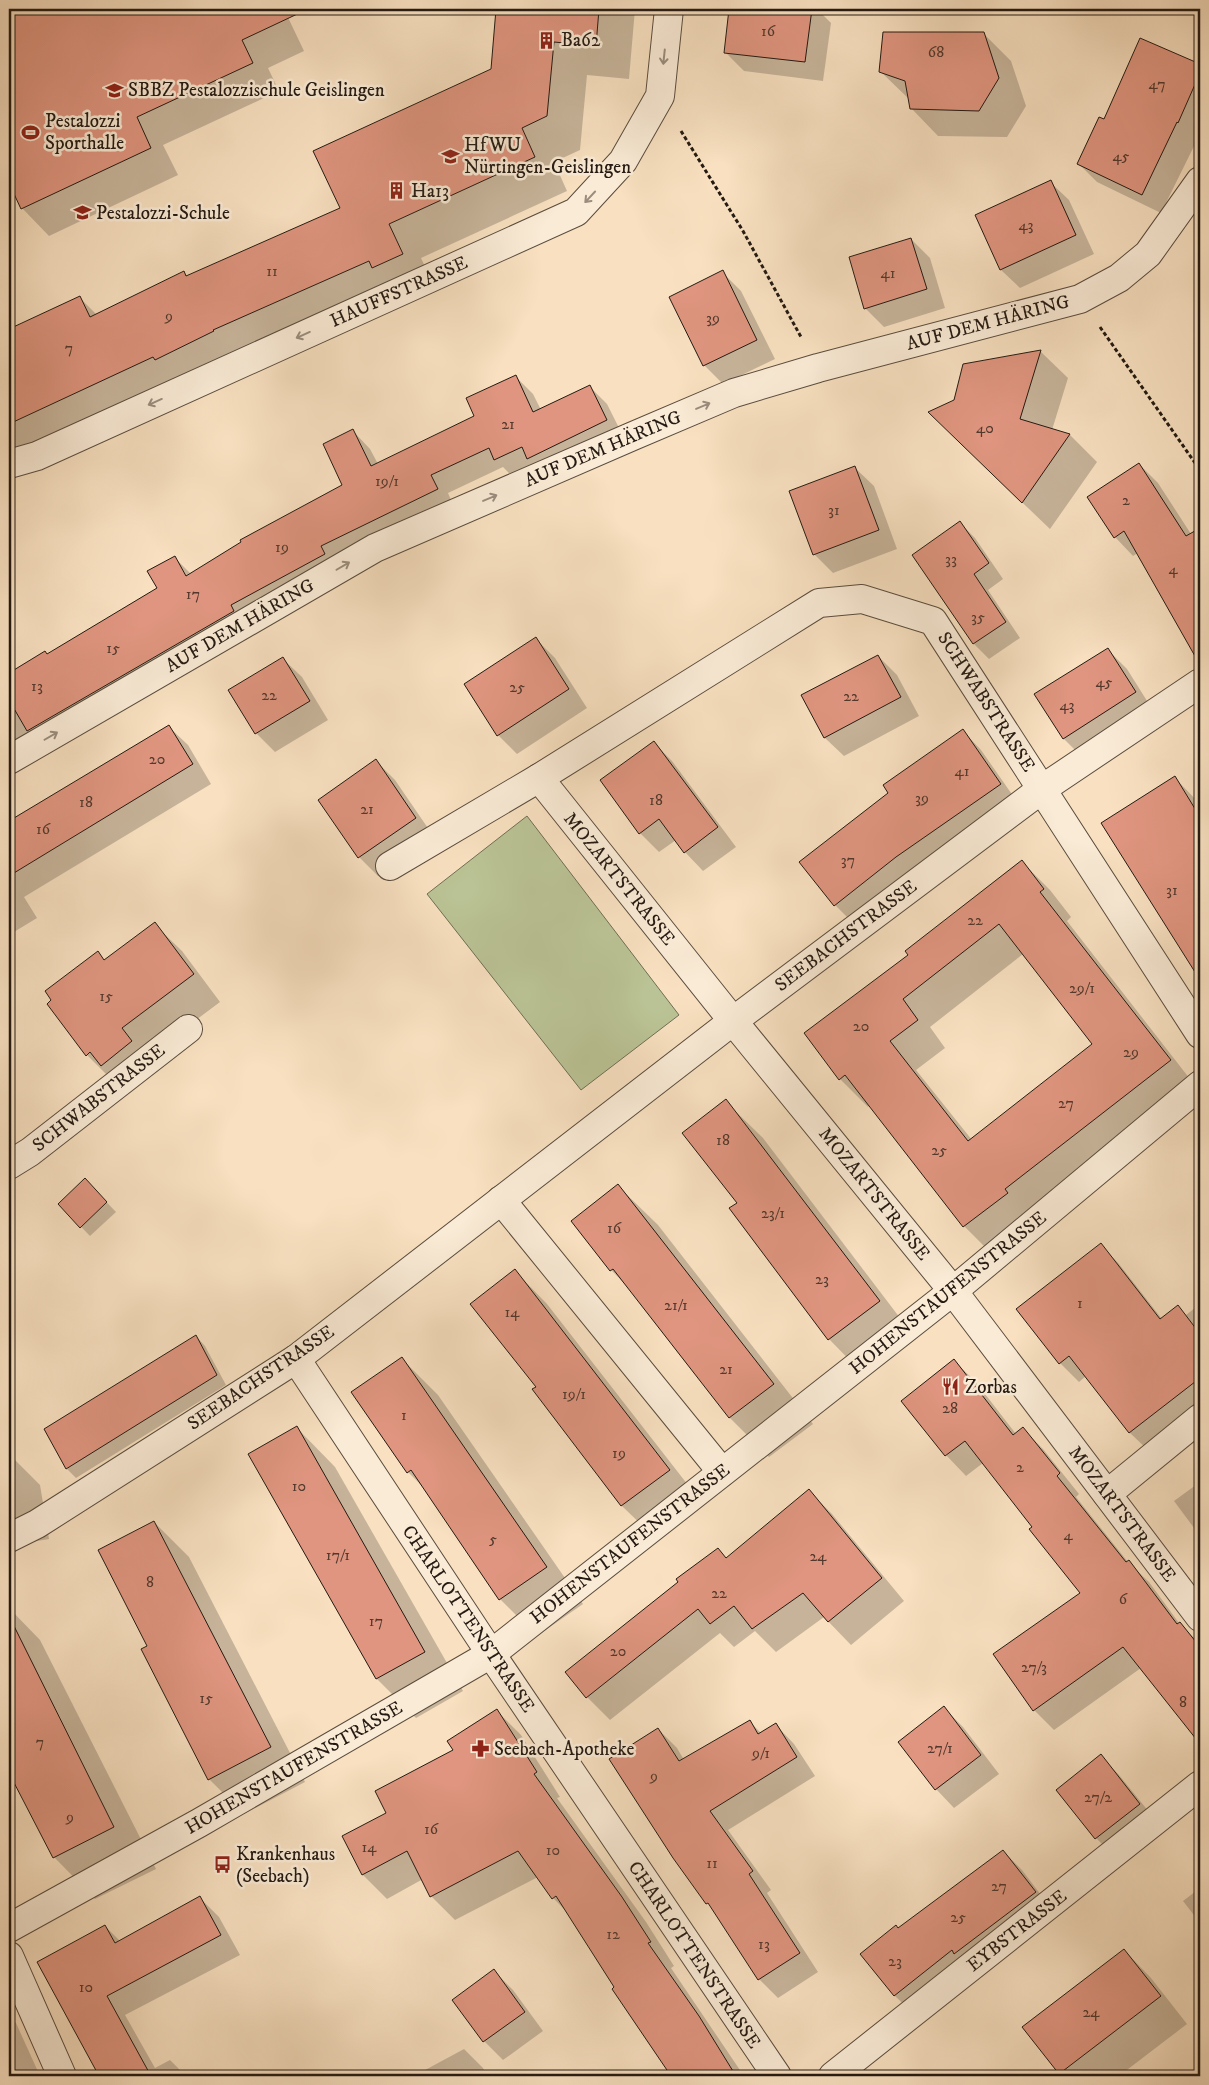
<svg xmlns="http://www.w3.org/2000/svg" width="1209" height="2085" viewBox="0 0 1209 2085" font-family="'IM FELL DW Pica',serif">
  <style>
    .green { fill: #bac395; stroke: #6f6e54 }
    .shadow { fill: #0003; fill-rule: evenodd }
    .building { fill: #df957f; stroke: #241a12; fill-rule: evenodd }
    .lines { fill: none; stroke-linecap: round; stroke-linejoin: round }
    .minor-casing { stroke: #594c3e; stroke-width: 30 }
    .path { stroke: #241a12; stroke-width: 3; stroke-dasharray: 4 2.5; stroke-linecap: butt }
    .minor { stroke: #faebd6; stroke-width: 28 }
    .oneway { stroke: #9a8d7e }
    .labels { text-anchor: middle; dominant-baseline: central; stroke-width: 5; stroke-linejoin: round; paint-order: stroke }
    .number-label { font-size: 16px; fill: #53392d }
    .poi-label { font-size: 19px; fill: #241a12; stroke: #faebd6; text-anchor: start }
    .street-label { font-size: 19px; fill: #241a12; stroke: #faebd6 }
  </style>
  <rect width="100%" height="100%" fill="#f8e0c0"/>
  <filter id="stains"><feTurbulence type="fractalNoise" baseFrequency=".004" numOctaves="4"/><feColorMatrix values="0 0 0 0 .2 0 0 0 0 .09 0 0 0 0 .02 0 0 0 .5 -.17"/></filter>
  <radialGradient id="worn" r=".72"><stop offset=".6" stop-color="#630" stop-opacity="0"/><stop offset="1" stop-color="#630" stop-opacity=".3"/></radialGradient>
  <path class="green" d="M527,816l152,199 -98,75 -154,-196z"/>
  <g class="shadow">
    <path d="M9,9h275l20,42 -36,17 11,23 -116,54 15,30 -129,61 -27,-28 -13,-28z"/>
    <path d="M497,9h138l-6,70 -42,-4 -7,75 -26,12 13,29 -146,67 14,30 -426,184v-112l26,-11 44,-52 18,18 87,-43 4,5 154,-68 150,-140z"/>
    <path d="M730,9h87l14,14 -8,58 -79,-10 -19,-19z"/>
    <path d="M984,34l27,27 15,45 -19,31 -69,-1 -27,-28 -1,-8 -30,-29z"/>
    <path d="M1140,40l60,25v69l-39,79 -64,-31 -18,-18 26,-43z"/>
    <path d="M1050,182l19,18 25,54 -74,34 -19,-18 -25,-54z"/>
    <path d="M911,239l19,19 15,50 -61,19 -19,-19z"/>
    <path d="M722,272l19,19 34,68 -52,25 -19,-19z"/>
    <path d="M1040,351l28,27 -16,52 18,5 27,27 -47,67 -93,-89 -2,-39z"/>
    <path d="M516,377l17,17 8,16 49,-23 17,17 17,34 -111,39 -10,-10 -55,26 6,14 -445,268v-101l36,-21 2,2 112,-66 15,-32 17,17 153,-88 9,-55 17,18 8,15 97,-47z"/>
    <path d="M1139,464l19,19 33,51 9,9v107l-16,-15 -46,-82 -5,3 -18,-19z"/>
    <path d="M855,468l19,18 23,63 -64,24 -19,-19z"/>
    <path d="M960,523l15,15 28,41 -15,11 32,48 -31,21 -15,-15z"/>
    <path d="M536,639l19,19 32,50 -70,46 -19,-19z"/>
    <path d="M1108,650l19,19 27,43 -72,45 -18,-18z"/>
    <path d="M878,656l19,19 22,41 -75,40 -19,-18 -22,-42z"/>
    <path d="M283,659l19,18 26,43 -53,32 -19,-19z"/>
    <path d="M169,727l19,18 23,39 -187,113 13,21 -28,17v-113z"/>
    <path d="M963,731l18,19 37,53 -164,121 -19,-19 -34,-43 89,-69z"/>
    <path d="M654,743l18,18 64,86 -33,24 -18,-19 -9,-12 -17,12 -19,-19 -38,-53z"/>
    <path d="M376,761l19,19 39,57 -56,39 -19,-19z"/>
    <path d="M1175,778l25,26v168l-9,-9z"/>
    <path d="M1022,862l28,28 21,27 -4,4 130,167 -205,166 -28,-28 -94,-121 -2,2 -28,-28 70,-124zM1023,954l71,90 -122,96 -56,-70 29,-22 -15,-21z"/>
    <path d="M154,924l28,27 38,51 -72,54 11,13 -30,23 -12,-12 -3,2 -27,-27 10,-102 8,8z"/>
    <path d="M725,1101l38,37 153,201 -50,38 -37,-38 -90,-136z"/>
    <path d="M618,1186l40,39 155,199 -44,33 -39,-39 -100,-129 -19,-19 -38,-49z"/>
    <path d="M94,1189l22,23 -26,24 -31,-32z"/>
    <path d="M1101,1245l18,19 43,55 15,-12 9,8 14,-11v107l-51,40 -19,-18 -44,-57 -7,6 -19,-19 -42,-54z"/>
    <path d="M515,1271l32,33 155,199 -47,35 -33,-32 -88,-116 4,-3z"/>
    <path d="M196,1336l9,10 21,39 -150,93 -9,-9z"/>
    <path d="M401,1358l37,37 145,209 -46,32 -37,-37 -74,-109 -18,-18z"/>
    <path d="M954,1361l21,20 41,53 7,-5 20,20 36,45 -3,3 52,65 21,20 30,41 21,21v98l-59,-74 -87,62 -20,-20 48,-116 -48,-67 -51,-64 -17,13 -20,-21z"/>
    <path d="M297,1428l38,39 128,224 -47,27 -39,-39 -127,-224z"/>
    <path d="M9,1454l31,31 9,54 -40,7z"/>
    <path d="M1200,1482v54l-26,-35z"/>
    <path d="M809,1491l23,23 72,87 -53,44 -27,-28 -48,35 -21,-21 -21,16 -14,-14 -110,87 -23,-23 131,-147 9,9z"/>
    <path d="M154,1522l35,35 116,225 -61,32 -35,-35 -60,-132z"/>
    <path d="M9,1608l31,32 116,229 -61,30 -41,-42 -45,-87z"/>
    <path d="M944,1708l19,19 36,47 -45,34 -18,-19z"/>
    <path d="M497,1711l24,24 39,62 -3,1 89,124 28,44 -3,2 73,108h-82l8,-4 -100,-157 -17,-17 -15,-21 -83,43 -24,-24 -8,-17 -36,20 -24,-24 -20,-38 45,-24z"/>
    <path d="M749,1721l12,12 15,-8 18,19 21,32 -87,54 43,60 -4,3 51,79 -40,26 -19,-19 -45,-68 -40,-54 -16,-128 19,19 7,12z"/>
    <path d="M1101,1756l18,19 39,48 -43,34 -19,-19 -38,-48z"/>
    <path d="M1003,1851l19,19 32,42 -140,102 -19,-18 -33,-42 37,-24z"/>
    <path d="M1200,1888v35l-17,-22z"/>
    <path d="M200,1898l19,19 21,38 -115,60 30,53 15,-8 16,16h-86l-61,-113 66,-37 15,15z"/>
    <path d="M1124,1950l27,28 36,46 -68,52h-57l-39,-49z"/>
    <path d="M494,1971l19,19 30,41 -40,29 -19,-19z"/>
    <path d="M9,2017l7,6 24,53h-31z"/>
    <path d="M464,2049l19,19 4,8h-73z"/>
  </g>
  <g class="building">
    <path d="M9,9h299l-66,31 11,23 -116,54 14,31 -130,61 -12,-26z"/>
    <path d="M496,9h103l-3,37 -42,-4 -7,74 -25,12 13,29 -146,67 14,30 -31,14 -3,-7 -156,69 1,1 -59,29 -2,-3 -144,67v-95l71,-33 10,21 94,-46 2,5 154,-68 -27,-57 178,-82z"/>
    <path d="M729,9h83l-7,53 -81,-9z"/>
    <path d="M883,32h101l15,46 -20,33 -69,-2 -5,-28 -26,-9z"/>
    <path d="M1140,38l60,26v9l-22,50 -1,-1 -35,73 -65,-31 22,-47 5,2z"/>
    <path d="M1051,180l25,55 -76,35 -25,-55z"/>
    <path d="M911,238l16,51 -63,20 -15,-52z"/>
    <path d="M723,270l34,70 -54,26 -34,-69z"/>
    <path d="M1041,350l-21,69 50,15 -48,69 -94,-91 26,-12 9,-36z"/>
    <path d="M516,375l17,37 57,-27 17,35 -80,39 -5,-12 -28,13 -5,-12 -58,27 7,14 -117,57 4,8 -94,51 3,6 -207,120 -18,-31v-27l36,-22 2,3 110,-66 -10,-17 28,-15 11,20 55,-34 -1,-2 102,-55 -19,-41 30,-15 18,37 103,-50 -8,-18z"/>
    <path d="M1139,463l47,73 14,-8v137l-76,-134 -10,7 -27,-41z"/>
    <path d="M855,466l24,64 -66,25 -24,-64z"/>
    <path d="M960,521l29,42 -15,11 32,48 -33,22 -61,-89z"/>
    <path d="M536,637l33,52 -72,47 -33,-52z"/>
    <path d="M1108,648l28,44 -73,47 -29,-45z"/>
    <path d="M878,655l23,42 -77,41 -23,-43z"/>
    <path d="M283,657l27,44 -55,33 -27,-44z"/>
    <path d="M169,725l24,39 -184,112v-55z"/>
    <path d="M963,729l38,55 -105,73 -62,49 -35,-44 89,-69 -5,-8z"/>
    <path d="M654,741l64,86 -34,26 -25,-34 -20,15 -39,-54z"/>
    <path d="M376,759l40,59 -58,40 -40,-58z"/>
    <path d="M1175,776l25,41v163l-99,-157z"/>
    <path d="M1022,860l22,29 -4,3 131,168 -166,129 3,4 -45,34 -118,-152 -6,5 -35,-47 104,-78 -3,-4zM999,924l93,120 -124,97 -78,-100 28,-21 -15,-21z"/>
    <path d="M155,922l39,52 -72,54 10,13 -31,25 -11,-14 -4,4 -39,-52 4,-4 -6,-9 53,-40 6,9z"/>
    <path d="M726,1099l154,202 -52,39 -99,-132 8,-5 -55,-70z"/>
    <path d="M85,1178l22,24 -27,26 -22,-24z"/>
    <path d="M618,1184l156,200 -45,34 -116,-149 -3,2 -39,-50z"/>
    <path d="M1101,1243l59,76 18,-14 22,29v44l-71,55 -60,-77 -10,8 -43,-55z"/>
    <path d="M515,1269l155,201 -49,36 -89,-117 4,-2 -66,-83z"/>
    <path d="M196,1335l21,40 -151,94 -22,-40z"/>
    <path d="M402,1357l145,210 -48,33 -88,-130 -4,3 -56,-81z"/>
    <path d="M954,1359l59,76 10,-8 37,46 -3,3 69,86 3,-2 48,64 3,-2 20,25v97l-77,-97 -90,64 -40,-57 87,-61 -51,-64 3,-2 -67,-86 -20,15 -44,-55z"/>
    <path d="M297,1426l128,226 -49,27 -128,-225z"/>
    <path d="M809,1489l73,89 -54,44 -25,-29 -51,36 -18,-23 -24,18 -12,-15 -112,89 -21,-26 113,-90 -2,-3 42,-31 8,10z"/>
    <path d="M154,1521l117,226 -63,33 -67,-131 6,-3 -49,-96z"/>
    <path d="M9,1616l105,211 -61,31 -44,-85z"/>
    <path d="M944,1706l37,49 -46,35 -37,-48z"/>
    <path d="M497,1709l40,63 -3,2 88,123 29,45 -3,1 51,73 37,60h-65l-59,-87 2,-2 -58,-91 -4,3 -34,-48 -88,46 -23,-46 -45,24 -20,-39 44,-23 -11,-22 78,-41 -6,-9z"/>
    <path d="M750,1720l8,14 18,-11 21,34 -87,54 43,60 -4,3 51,79 -42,27 -50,-77 -2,1 -33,-46 -64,-99 49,-31 21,33z"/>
    <path d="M1101,1754l39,50 -45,35 -39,-49z"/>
    <path d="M1003,1850l33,42 -82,62 -2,-4 -58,46 -34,-42 36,-29 2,3z"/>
    <path d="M200,1896l21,39 -114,61 44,80h-52l-62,-114 68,-37 10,18z"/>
    <path d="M1124,1949l37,47 -102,78 -37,-47z"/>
    <path d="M494,1969l31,43 -42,30 -31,-42z"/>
  </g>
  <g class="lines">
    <defs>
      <g id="minor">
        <path d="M9,464l28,-8 539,-244 47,-51 37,-65 9,-87"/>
        <path d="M9,760l366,-212 258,-112 101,-43 84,-25 262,-69 39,-21 29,-24 52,-73"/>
        <path d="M539,778l194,243 220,270 247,326"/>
        <path d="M390,866l149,-88 280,-175 43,-4 71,22 267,413"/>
        <path d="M9,1165l21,-13 158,-123"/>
        <path d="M501,1200l221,272"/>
        <path d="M296,1359l195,295 286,422"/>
        <path d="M1107,1494l93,-76"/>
        <path d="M9,1538l28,-14 259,-165 437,-338 309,-232 158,-106"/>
        <path d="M9,1928l190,-105 292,-169 462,-363 247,-206"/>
        <path d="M9,1956l53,120"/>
        <path d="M833,2076l367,-291"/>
      </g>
    </defs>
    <use href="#minor" class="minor-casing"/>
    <g class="path">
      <path d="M681,131l62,100 58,106"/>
      <path d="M1100,327l100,143"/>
      <path d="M9,1110l5,10"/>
    </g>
    <use href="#minor" class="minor"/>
  </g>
  <defs><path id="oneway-shaft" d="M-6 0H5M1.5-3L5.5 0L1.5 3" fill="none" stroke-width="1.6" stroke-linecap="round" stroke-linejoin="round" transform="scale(1.25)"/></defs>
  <g class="oneway">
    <use href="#oneway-shaft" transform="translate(664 57) rotate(96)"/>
    <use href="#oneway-shaft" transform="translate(590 197) rotate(133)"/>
    <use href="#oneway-shaft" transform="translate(303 335) rotate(156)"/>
    <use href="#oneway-shaft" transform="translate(155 402) rotate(156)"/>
    <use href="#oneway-shaft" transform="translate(703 406) rotate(-23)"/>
    <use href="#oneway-shaft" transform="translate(490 498) rotate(-23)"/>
    <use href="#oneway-shaft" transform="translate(343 566) rotate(-30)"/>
    <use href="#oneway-shaft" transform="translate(51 736) rotate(-30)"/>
  </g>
  <defs>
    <symbol id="building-bare" viewBox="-9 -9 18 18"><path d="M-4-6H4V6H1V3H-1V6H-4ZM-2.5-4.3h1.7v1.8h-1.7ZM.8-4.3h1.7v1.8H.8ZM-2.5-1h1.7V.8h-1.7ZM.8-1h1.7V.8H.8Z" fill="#8f2418" stroke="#faebd6" stroke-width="2.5" paint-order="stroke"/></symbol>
    <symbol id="school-bare" viewBox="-9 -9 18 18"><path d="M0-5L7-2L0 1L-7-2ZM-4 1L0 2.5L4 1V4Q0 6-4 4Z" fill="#8f2418" stroke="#faebd6" stroke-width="2.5" paint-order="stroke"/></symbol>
    <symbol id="stadium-bare" viewBox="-9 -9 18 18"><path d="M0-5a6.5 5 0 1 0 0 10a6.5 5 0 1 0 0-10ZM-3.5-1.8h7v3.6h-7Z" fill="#8f2418" stroke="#faebd6" stroke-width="2.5" paint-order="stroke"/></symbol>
    <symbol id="university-bare" viewBox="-9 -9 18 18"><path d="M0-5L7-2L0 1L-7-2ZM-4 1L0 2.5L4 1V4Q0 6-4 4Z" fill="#8f2418" stroke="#faebd6" stroke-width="2.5" paint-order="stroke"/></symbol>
    <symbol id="restaurant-bare" viewBox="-9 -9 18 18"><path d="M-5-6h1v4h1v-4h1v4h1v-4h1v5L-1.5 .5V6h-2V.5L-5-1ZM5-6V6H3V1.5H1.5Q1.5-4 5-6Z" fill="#8f2418" stroke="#faebd6" stroke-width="2.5" paint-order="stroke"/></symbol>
    <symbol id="pharmacy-bare" viewBox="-9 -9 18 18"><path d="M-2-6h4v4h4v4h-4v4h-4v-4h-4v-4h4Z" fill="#8f2418" stroke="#faebd6" stroke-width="2.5" paint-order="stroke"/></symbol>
    <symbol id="bus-bare" viewBox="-9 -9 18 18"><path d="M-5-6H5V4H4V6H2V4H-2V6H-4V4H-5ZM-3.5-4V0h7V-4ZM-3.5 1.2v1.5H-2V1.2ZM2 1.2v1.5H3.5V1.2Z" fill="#8f2418" stroke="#faebd6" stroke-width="2.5" paint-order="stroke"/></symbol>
  </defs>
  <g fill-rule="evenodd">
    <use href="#building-bare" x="534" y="28" width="25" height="25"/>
    <use href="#school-bare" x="102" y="78" width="25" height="25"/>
    <use href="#stadium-bare" x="18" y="120" width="25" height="25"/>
    <use href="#university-bare" x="438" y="144" width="25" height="25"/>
    <use href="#building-bare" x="384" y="178" width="25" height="25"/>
    <use href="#school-bare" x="70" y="200" width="25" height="25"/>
    <use href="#restaurant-bare" x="938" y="1374" width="25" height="25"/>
    <use href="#pharmacy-bare" x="468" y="1736" width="25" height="25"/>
    <use href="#bus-bare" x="210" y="1852" width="25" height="25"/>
  </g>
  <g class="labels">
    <g class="number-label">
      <text x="768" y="31">16</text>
      <text x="936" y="52">68</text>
      <text x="1157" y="84">47</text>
      <text x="1121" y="156">45</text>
      <text x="1026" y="225">43</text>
      <text x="272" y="271">11</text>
      <text x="888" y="273">41</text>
      <text x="169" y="316">9</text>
      <text x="713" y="318">39</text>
      <text x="69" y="348">7</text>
      <text x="508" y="424">21</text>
      <text x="985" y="428">40</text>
      <text x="387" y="481">19/1</text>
      <text x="1126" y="500">2</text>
      <text x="834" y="510">31</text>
      <text x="282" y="547">19</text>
      <text x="951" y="559">33</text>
      <text x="1173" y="569">4</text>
      <text x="193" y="594">17</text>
      <text x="978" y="617">35</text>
      <text x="113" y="648">15</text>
      <text x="1104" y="682">45</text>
      <text x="37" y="686">13</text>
      <text x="517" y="687">25</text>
      <text x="269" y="695">22</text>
      <text x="851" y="696">22</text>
      <text x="1067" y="705">43</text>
      <text x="157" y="759">20</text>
      <text x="962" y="771">41</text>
      <text x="922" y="798">39</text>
      <text x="656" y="800">18</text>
      <text x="86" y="802">18</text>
      <text x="367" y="809">21</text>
      <text x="43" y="829">16</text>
      <text x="848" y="860">37</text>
      <text x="1172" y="890">31</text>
      <text x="975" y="920">22</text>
      <text x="1082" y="988">29/1</text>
      <text x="106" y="996">15</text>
      <text x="861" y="1026">20</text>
      <text x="1131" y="1052">29</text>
      <text x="1066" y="1103">27</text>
      <text x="723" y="1140">18</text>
      <text x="939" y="1150">25</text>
      <text x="773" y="1213">23/1</text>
      <text x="614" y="1228">16</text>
      <text x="822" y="1279">23</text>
      <text x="1080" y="1303">1</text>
      <text x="676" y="1305">21/1</text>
      <text x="512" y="1312">14</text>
      <text x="726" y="1369">21</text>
      <text x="574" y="1394">19/1</text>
      <text x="950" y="1408">28</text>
      <text x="404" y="1415">1</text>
      <text x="619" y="1453">19</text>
      <text x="1020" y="1467">2</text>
      <text x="299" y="1486">10</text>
      <text x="1068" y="1535">4</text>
      <text x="493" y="1539">5</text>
      <text x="338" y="1555">17/1</text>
      <text x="818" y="1556">24</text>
      <text x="150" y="1582">8</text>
      <text x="719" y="1593">22</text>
      <text x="1123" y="1599">6</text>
      <text x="376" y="1621">17</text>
      <text x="618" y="1651">20</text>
      <text x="1034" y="1667">27/3</text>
      <text x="206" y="1698">15</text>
      <text x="1183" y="1702">8</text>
      <text x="40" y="1742">7</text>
      <text x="940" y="1748">27/1</text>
      <text x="761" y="1753">9/1</text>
      <text x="654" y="1776">9</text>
      <text x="1098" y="1797">27/2</text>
      <text x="70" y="1817">9</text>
      <text x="431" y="1829">16</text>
      <text x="369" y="1847">14</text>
      <text x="553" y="1850">10</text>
      <text x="712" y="1863">11</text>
      <text x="999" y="1886">27</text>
      <text x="958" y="1917">25</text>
      <text x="613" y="1934">12</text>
      <text x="764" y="1944">13</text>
      <text x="895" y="1961">23</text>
      <text x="86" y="1987">10</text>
      <text x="1091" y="2012">24</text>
    </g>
    <g class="poi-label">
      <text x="561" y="40">Ba62</text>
      <text x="128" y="90">SBBZ Pestalozzischule Geislingen</text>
      <text x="45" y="121">Pestalozzi<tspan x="45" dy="22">Sporthalle</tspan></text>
      <text x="464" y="145">HfWU<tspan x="464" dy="22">Nürtingen-Geislingen</tspan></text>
      <text x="411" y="191">Ha13</text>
      <text x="96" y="213">Pestalozzi-Schule</text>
      <text x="965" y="1387">Zorbas</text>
      <text x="494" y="1749">Seebach-Apotheke</text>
      <text x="236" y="1854">Krankenhaus<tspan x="236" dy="22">(Seebach)</tspan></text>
    </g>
    <g class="street-label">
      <text transform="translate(399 292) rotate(-24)">HAUFFSTRASSE</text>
      <text transform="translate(988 323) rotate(-15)">AUF DEM HÄRING</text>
      <text transform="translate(603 449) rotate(-23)">AUF DEM HÄRING</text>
      <text transform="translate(240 626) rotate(-30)">AUF DEM HÄRING</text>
      <text transform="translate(986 702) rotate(57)">SCHWABSTRASSE</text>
      <text transform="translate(619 879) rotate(51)">MOZARTSTRASSE</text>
      <text transform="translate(846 936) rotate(-37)">SEEBACHSTRASSE</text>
      <text transform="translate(99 1098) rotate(-38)">SCHWABSTRASSE</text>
      <text transform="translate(874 1194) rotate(51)">MOZARTSTRASSE</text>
      <text transform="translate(948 1293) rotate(-39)">HOHENSTAUFENSTRASSE</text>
      <text transform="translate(261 1378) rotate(-34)">SEEBACHSTRASSE</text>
      <text transform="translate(1122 1514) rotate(53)">MOZARTSTRASSE</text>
      <text transform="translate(630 1544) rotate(-38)">HOHENSTAUFENSTRASSE</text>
      <text transform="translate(468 1619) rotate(56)">CHARLOTTENSTRASSE</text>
      <text transform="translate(294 1768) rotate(-30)">HOHENSTAUFENSTRASSE</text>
      <text transform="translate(1017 1931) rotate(-38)">EYBSTRASSE</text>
      <text transform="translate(694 1955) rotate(56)">CHARLOTTENSTRASSE</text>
    </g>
  </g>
  <rect width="1209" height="2085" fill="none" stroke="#f8e0c0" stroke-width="30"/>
  <rect x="10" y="10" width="1189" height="2065" fill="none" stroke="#241a12" stroke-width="2.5"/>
  <rect x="15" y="15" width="1179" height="2055" fill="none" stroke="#241a12"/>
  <rect width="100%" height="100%" filter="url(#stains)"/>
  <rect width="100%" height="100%" fill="url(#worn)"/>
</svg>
